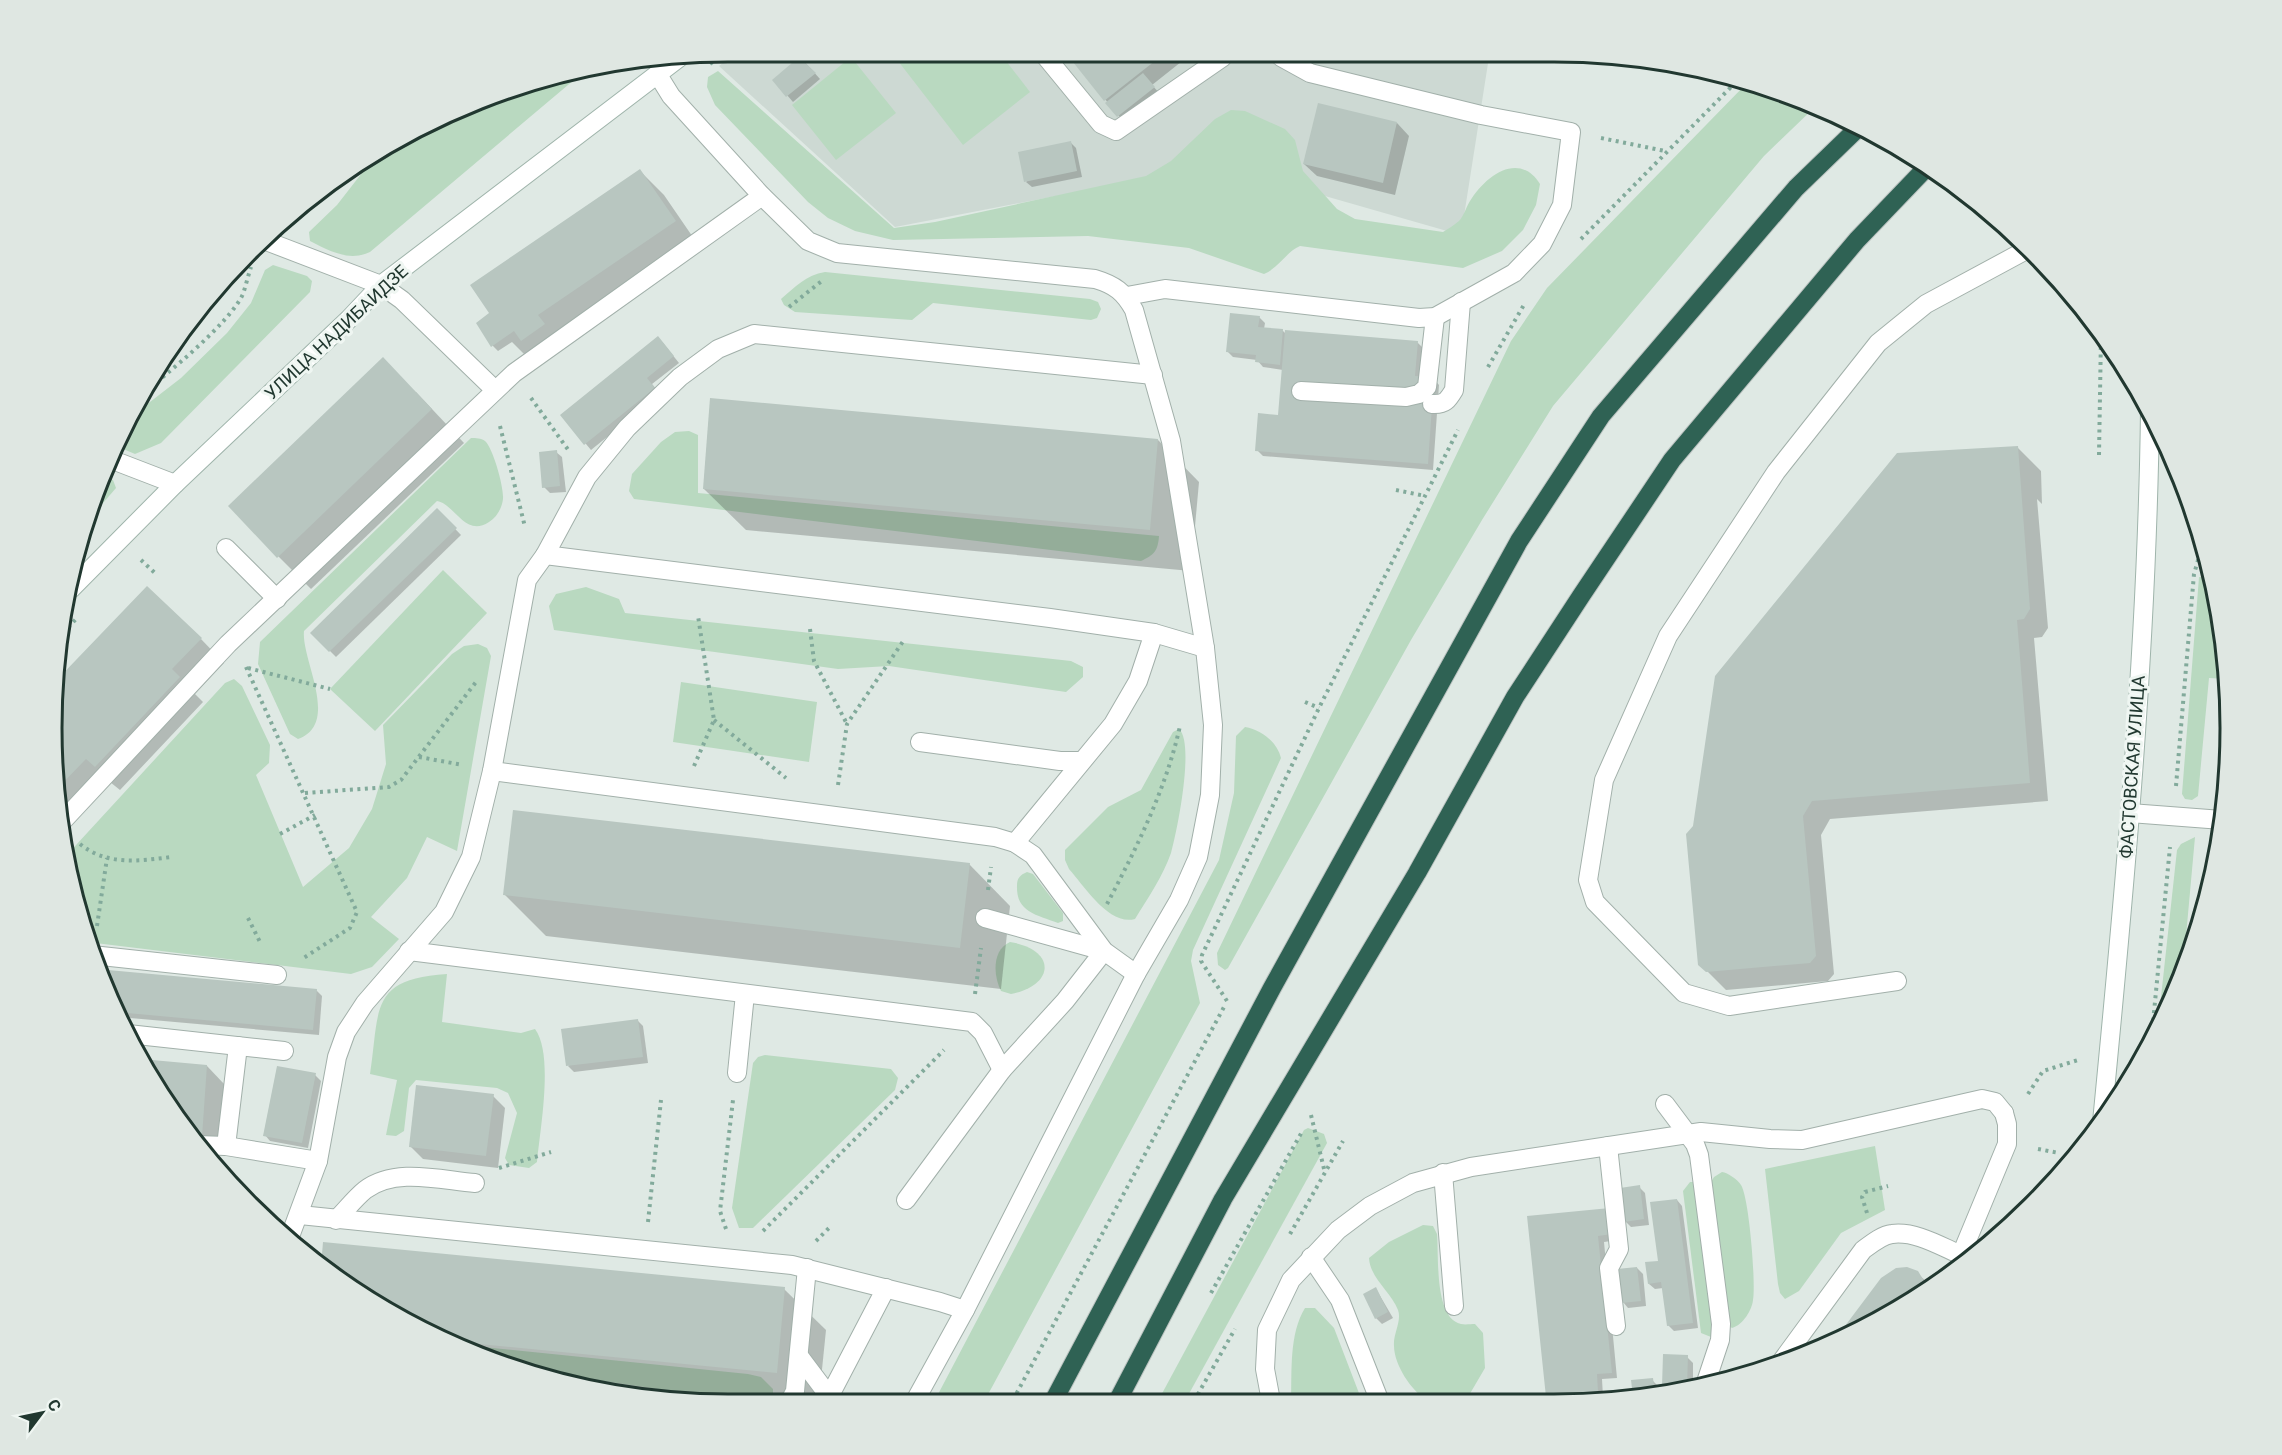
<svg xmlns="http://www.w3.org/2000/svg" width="2282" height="1455" viewBox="0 0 2282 1455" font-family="Roboto,sans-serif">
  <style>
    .built { fill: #cdd9d3 }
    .green { fill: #b9d9c0 }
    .shadow { fill: #0003 }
    .building { fill: #b8c6c0 }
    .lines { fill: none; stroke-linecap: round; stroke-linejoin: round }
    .lane-casing { stroke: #a2b0aa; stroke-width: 20 }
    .street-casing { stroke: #a2b0aa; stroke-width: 20 }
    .secondary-casing { stroke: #9fb4ab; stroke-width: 20 }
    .highway-casing { stroke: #bcc3c1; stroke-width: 20 }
    .path { stroke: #82aa9b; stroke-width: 4; stroke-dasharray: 3 4.5; stroke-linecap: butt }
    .lane { stroke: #fff; stroke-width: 18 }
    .street { stroke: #fff; stroke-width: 18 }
    .secondary { stroke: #fff; stroke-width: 18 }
    .highway { stroke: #2f6254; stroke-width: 18 }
    .labels { text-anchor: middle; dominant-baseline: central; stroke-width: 6; stroke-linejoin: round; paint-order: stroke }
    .street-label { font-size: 18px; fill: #213830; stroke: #eff6f2 }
    .rim { fill: none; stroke: #213830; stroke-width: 3 }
  </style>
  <rect width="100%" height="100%" fill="#dfe9e4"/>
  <path class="built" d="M730,57h759l-28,178 -195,-56 -132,2 -239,46 -176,-161z"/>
  <g class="green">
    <path d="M851,57l45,56 -60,47 -44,-55z"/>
    <path d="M895,57h108l27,35 -67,53z"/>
    <path d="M587,69l-217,183c-21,10 -40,-1 -60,-11l-1,-9 28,-27 42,-54 131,-64z"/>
    <path d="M718,71l176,157 41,-6 211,-46 25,-15 44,-42 16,-9 14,1 40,18 10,11 8,31 34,38 18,10 88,13c5,-3 11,-7 16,-11 5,-5 7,-14 11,-20 16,-26 49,-50 70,-17l-4,21 -13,25 -21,21 -39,17 -163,-22c-14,6 -20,21 -36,28l-75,-26 -101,-12 -195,4 -38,-9 -27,-13 -20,-16 -93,-97 -8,-18 1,-10z"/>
    <path d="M1746,84l71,21 -53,51 -211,250 -71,114 -71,120 -183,328 -3,2 -7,-5 -1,-12 294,-612 36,-53z"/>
    <path d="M273,265l34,11 5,5 -2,11 -149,151 -26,11 -19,-8 12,-27 53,-41 46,-45 24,-30 14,-33z"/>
    <path d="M825,272l265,27 8,3 3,7 -4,9 -6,2 -158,-17 -21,17 -117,-8 -11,-7 -3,-6c14,-12 25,-24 44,-27z"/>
    <path d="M689,431l9,4v58l461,43c-1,15 -5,19 -18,25l-507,-62 -5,-8 3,-17 29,-32 14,-10z"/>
    <path d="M471,438c5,0 10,0 14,3 8,7 19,46 18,58 -1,9 -6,18 -14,23 -24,16 -34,-18 -52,-21l-133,130c-3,29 37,92 -6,108l-8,-5 -32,-70 2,-22z"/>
    <path d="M102,476l11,4 3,8 -32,37 3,-15z"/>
    <path d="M443,570l44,43 -112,118 -45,-42z"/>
    <path d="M2199,577l12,1 14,62 2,39 -18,-1 -11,118 -6,4 -7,-1 -3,-5z"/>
    <path d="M586,587l33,12 6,14 446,48 12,6v10l-17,15 -177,-26 -51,3 -284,-39 -5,-24 7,-12z"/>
    <path d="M478,644l9,4 4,8 -34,195 -30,-14 -20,41 -36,39 28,22 -27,28 -21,7 -264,-32 -13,-39 -9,-46 160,-174 9,-4 8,7 28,59 -1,18 -13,12 47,112 46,-39 23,-39 14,-45 -3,-39 69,-71 12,-8z"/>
    <path d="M681,682l136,20 -8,60 -136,-20z"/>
    <path d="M1245,727c17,3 32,15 36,31l-88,192 -2,11 9,42 -215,397h-50l284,-540 15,-67 2,-57z"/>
    <path d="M1179,729c16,14 -2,103 -8,124 -8,23 -23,45 -36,66 -26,7 -50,-32 -66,-50l-4,-9v-10l43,-43 33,-17 32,-58z"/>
    <path d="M2195,837l-12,132 -26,65 20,-184 4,-6z"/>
    <path d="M1027,872l6,2 30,39v8l-5,2c-21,-8 -42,-11 -41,-37 0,-8 3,-11 10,-14z"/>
    <path d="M1010,942c46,7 46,43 1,52l-10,-3c-8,-16 -9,-41 9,-49z"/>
    <path d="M447,974l-5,48 79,11 14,-4c19,25 5,101 2,133l-8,6 -20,-3 -4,-7 12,-45 -9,-20 -11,-5 -81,-8 -7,8 -5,43 -8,5 -10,-1 11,-55 -27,-6c10,-65 -1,-95 77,-100z"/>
    <path d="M765,1055l126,14 7,9 -3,12 -142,138h-14l-7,-20 21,-145 5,-6z"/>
    <path d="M1308,1128l16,6 3,9 -142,258h-27l146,-271z"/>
    <path d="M1875,1146l10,64 -44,23 -42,58 -14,8 -5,-6 -2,-9 -13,-115z"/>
    <path d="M1722,1172c6,1 15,7 19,13 8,12 15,98 12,115 -1,10 -10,25 -21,28l-3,-2 -19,-142 4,-7z"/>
    <path d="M1690,1182h4l3,5 16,149 -2,1 -10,-4 -18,-142z"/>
    <path d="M1423,1225l10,1 4,8c2,23 -3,84 24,90 4,1 10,0 14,0l8,9 2,35 -17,29c-11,3 -29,9 -41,3 -16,-9 -33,-36 -33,-54 -1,-12 8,-25 4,-36 -7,-18 -28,-32 -29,-52l20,-16z"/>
    <path d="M1305,1308h10l19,20 28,73h-71c1,-30 -2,-67 14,-93z"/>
    <path d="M454,1344l294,30 13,3 12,12v10h-46l-131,-19 -11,4 -116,-31z"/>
  </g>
  <g class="shadow">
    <path d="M1070,57h107l4,5 -29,23 8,9 -36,28z"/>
    <path d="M801,58l19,21 -27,23 -19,-22z"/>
    <path d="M1397,123l12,13 -14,59 -78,-19 -13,-12z"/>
    <path d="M1070,142l6,6 6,29 -50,10 -6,-5z"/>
    <path d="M640,171l24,24 35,51 -169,114 -18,-18 -14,9 -5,-5 -2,-32z"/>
    <path d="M1259,317l6,6 -1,6 18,1 4,4 131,8 6,6 11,31 5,6 -6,85 -170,-14 -6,-6 23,-33 3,-47 -20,-3 -6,-7 -24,-3 -6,-6z"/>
    <path d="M663,343l16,20 -27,21 8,10 -69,56 -29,-35z"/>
    <path d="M416,392l48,51 -153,146 -33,-33z"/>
    <path d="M1158,440l41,42 -8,89 -445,-41 -42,-41z"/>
    <path d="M2017,447l24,24 1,33 -5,-5 11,129 -6,9 -8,1 14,163 -218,18 -9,16 13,139 -6,7 -102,9 -26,-26z"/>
    <path d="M556,452l6,5 4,35 -16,1 -6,-6z"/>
    <path d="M437,510l24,25 -125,122 -24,-24z"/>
    <path d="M201,639l23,24 -29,31 8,8 -83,88 -10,-8 -32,34 -22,-20 -3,-108z"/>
    <path d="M969,864l41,42 -9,83 -455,-53 -41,-41z"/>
    <path d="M97,971l219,19 6,6 -3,39 -200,-18z"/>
    <path d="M637,1020l6,6 5,37 -74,9 -6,-6z"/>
    <path d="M142,1061l65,5 18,19 -5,70 -16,-1 -39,-51z"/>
    <path d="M315,1075l6,6 -13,67 -38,-7 -5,-6z"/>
    <path d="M493,1096l12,12 -7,60 -75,-9 -13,-13z"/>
    <path d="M1639,1187l6,6 4,32 -18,2 -6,-6z"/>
    <path d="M1677,1200l5,6 16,122 -24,3 -6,-6 -5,-37 -8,1 -6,-5 11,-22z"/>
    <path d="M1609,1210l9,30 -14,2 13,136 -15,1 1,18 -50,5 -6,-6 -18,-178z"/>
    <path d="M325,1244l459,45 42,41 -7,69 -154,-1 -39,-3 -157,-42 -147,-85z"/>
    <path d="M1637,1268l6,6 3,32 -18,2 -5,-6z"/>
    <path d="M1917,1273l12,11 -75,50 -18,7 46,-62z"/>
    <path d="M1376,1289l17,29 -11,6 -6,-6z"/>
    <path d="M1687,1357l6,6v24l-24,4 -6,-6z"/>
    <path d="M1652,1380l6,6 1,7 -24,4z"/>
  </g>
  <g class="building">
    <path d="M799,57l17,16 -30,24 -14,-17z"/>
    <path d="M1069,57h91l-56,44z"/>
    <path d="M1143,73l12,14 -38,30 -12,-14z"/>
    <path d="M1318,103l79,19 -14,61 -80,-19z"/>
    <path d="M1071,141l6,30 -53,11 -6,-30z"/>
    <path d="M640,169l36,52 -138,94 7,9 -24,17 -7,-10 -23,16 -15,-24 13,-10 -19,-28z"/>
    <path d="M1230,313l30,3 -2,11 25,2 -3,36 -25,-3 1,-7 -30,-3z"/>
    <path d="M1285,330l133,11 -3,35 19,1 -6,87 -173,-13 3,-38 20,2z"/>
    <path d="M658,336l16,20 -27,22 8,10 -71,57 -24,-30z"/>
    <path d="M383,357l49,52 -155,149 -49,-52z"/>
    <path d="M710,398l448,41 -8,91 -447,-41z"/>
    <path d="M2018,446l12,163 -6,10 -7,1 13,163 -218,18 -9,15 13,140 -6,7 -104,9 -8,-7 -12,-131 7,-8 22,-150 182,-223z"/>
    <path d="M557,450l3,36 -18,2 -3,-36z"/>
    <path d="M437,508l20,20 -128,124 -19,-19z"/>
    <path d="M147,586l55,52 -30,31 8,8 -85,90 -9,-8 -30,31 -4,-105z"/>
    <path d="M513,810l457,53 -10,85 -457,-53z"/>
    <path d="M97,969l220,20 -4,41 -197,-18z"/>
    <path d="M638,1019l5,38 -77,9 -5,-37z"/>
    <path d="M141,1059l66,6 -5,72 -12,-1 -25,-33z"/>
    <path d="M277,1066l39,7 -14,70 -39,-7z"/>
    <path d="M416,1085l78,9 -8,62 -77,-9z"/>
    <path d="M1640,1185l4,34 -20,3 -4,-34z"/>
    <path d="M1677,1199l16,124 -26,3 -6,-44 -13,2 -3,-22 13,-1 -8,-59z"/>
    <path d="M1610,1208l2,26 -14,2 14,137 -15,1 1,18 -52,5 -19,-181z"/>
    <path d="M323,1242l462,45 -8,86 -329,-32 -127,-74z"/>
    <path d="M1637,1267l4,34 -20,2 -4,-34z"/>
    <path d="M1907,1267l11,4 6,10 -1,7 -69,46 -21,8 48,-64 15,-10z"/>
    <path d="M1376,1287l12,25 -13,7 -12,-25z"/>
    <path d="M1663,1354l25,1 -1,32 -25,-1z"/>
    <path d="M1653,1378l2,15 -22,4 -2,-17z"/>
  </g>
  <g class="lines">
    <defs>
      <g id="lane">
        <path d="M1046,57l55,67 15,7 107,-74"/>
        <path d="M261,239l120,46 21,15 93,90"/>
        <path d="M1127,296l38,-7 254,29 16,-1 79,-44 28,-29 20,-39 9,-73 -90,-17 -171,-42 -29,-16"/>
        <path d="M1153,375l-399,-41 -36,15 -38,28 -53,51 -40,49 -42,78 505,63 104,15 51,15"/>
        <path d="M1301,391l105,6 13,-3 8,-7 8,-70"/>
        <path d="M1432,404c13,1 16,-4 22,-14l7,-88"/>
        <path d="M110,459l65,25"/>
        <path d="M226,548l51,51"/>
        <path d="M920,742l140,19h21"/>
        <path d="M492,771l503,66 20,6 18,12 71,96 32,23"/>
        <path d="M2130,813l92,7"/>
        <path d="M59,825l169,-181 286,-271 248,-177"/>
        <path d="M1015,843l98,-119 25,-43 16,-48"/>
        <path d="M409,951l563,71 11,11 19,37"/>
        <path d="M92,955l185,20"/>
        <path d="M1897,981l-168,25 -45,-13 -89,-91 -7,-22 16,-100 64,-144 108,-164 102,-129 48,-39 102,-55"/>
        <path d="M128,1034l156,17"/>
        <path d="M737,1073l8,-79"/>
        <path d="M1665,1104l30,40 4,11 22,169 -1,16 -15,45"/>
        <path d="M197,1145l29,1 92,15"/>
        <path d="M226,1146l12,-100"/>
        <path d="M1608,1146l11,103 -10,19 7,58"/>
        <path d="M1443,1173l11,133"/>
        <path d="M906,1200l96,-130 63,-69 39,-50 -119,-33"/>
        <path d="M300,1215l492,50 148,37 25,8"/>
        <path d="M336,1220c10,-10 19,-22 29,-30 30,-23 75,-10 110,-7"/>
        <path d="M289,1239l29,-78 19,-104 9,-25 19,-29 79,-91 27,-55 21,-86 35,-191 18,-25"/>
        <path d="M1311,1257l29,43 40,102"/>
        <path d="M799,1356l30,40"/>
        <path d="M1781,1362l82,-112c8,-6 19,-15 29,-16 24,-3 48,12 69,21l46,-111v-20l-3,-11"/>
        <path d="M791,1399l4,-8 12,-123"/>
        <path d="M828,1399l58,-111"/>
      </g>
      <g id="street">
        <path d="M658,75l13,21 91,100 46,45 29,12 258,26c20,6 29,13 39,31l37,131 34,207 8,77 -3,70 -12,62 -19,43 -43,74 -171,336 -49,89"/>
        <path d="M1271,1401l-6,-32 2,-39 24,-50 47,-50 32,-24 43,-23 58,-16 230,-35 69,7 32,1 180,-41 13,3 9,11"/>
      </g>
      <g id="secondary">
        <path d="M71,589l104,-105 174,-165 32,-34 299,-228"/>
        <path d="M2102,1122c23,-236 45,-473 48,-711"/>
      </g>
      <g id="highway">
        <path d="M1054,1400l218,-412 247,-447 82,-125 195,-228 62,-60"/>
        <path d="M1118,1400l105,-201 194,-326 98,-176 66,-101 91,-136 185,-220 69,-72"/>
      </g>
    </defs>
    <use href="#lane" class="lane-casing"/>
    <use href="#street" class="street-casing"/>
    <use href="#secondary" class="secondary-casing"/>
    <use href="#highway" class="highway-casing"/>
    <g class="path">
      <path d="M710,64l9,-7"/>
      <path d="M1601,138l64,13"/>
      <path d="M1581,239l155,-157"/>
      <path d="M789,307l34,-27"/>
      <path d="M1488,367l37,-64"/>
      <path d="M139,396c27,-21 90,-72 104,-102 3,-9 5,-18 8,-27"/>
      <path d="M531,398l38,53"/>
      <path d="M500,426l25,101"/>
      <path d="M2099,455l2,-120"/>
      <path d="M1396,490l29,6"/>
      <path d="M141,560l15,14"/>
      <path d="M810,629l4,32 33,63"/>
      <path d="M63,633l13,-14"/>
      <path d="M246,667l111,245 -7,16 -48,31"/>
      <path d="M248,668l82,21"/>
      <path d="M1305,702l14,6"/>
      <path d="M714,720l72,58"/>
      <path d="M419,757l44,8"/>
      <path d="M694,766l20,-46 -16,-104"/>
      <path d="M838,785l9,-61 57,-84"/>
      <path d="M2176,786l18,-212 9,-31"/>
      <path d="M305,793l84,-6 12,-7 75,-98"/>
      <path d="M280,834l35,-19"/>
      <path d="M80,844c27,22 59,17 91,13"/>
      <path d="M988,890l3,-23"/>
      <path d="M1107,904c30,-57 59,-115 73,-178"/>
      <path d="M248,918l13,26"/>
      <path d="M97,926l10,-68"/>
      <path d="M975,994l6,-46"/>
      <path d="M1227,1001l-26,-40 1,-6 117,-247 139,-278"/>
      <path d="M2151,1043l19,-196"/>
      <path d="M2028,1094l15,-23 35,-11"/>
      <path d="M1311,1115l14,58"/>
      <path d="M2038,1149l21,4"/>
      <path d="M499,1168l52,-16"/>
      <path d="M1867,1213l-5,-16 3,-5 23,-6"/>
      <path d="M648,1222l13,-122"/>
      <path d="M726,1229l-6,-18 13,-111"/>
      <path d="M763,1231l181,-181"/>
      <path d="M1290,1234l53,-93"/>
      <path d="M816,1241l14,-14"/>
      <path d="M1211,1293l92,-163"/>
      <path d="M1013,1400l211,-393"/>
      <path d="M1194,1401l41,-72"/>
    </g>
    <use href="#lane" class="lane"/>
    <use href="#street" class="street"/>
    <use href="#secondary" class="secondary"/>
    <use href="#highway" class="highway"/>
  </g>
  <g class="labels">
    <g class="street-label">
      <text transform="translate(336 332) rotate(-43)">УЛИЦА НАДИБАИДЗЕ</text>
      <text transform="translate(2132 767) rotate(-86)">ФАСТОВСКАЯ УЛИЦА</text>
    </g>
  </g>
  <path d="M0 0H2282V1455H0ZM728 62H1554A666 666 0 0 1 2220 728V728A666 666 0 0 1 1554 1394H728A666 666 0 0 1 62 728V728A666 666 0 0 1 728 62Z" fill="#dfe7e2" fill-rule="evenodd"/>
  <path class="rim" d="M728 62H1554A666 666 0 0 1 2220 728V728A666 666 0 0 1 1554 1394H728A666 666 0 0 1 62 728V728A666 666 0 0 1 728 62Z"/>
  <g transform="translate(42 1413) rotate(58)" stroke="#eff6f2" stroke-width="4.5" paint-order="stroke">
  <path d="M0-4.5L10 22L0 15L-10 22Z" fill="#213830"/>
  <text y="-9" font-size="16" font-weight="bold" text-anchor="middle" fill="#213830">С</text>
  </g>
</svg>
